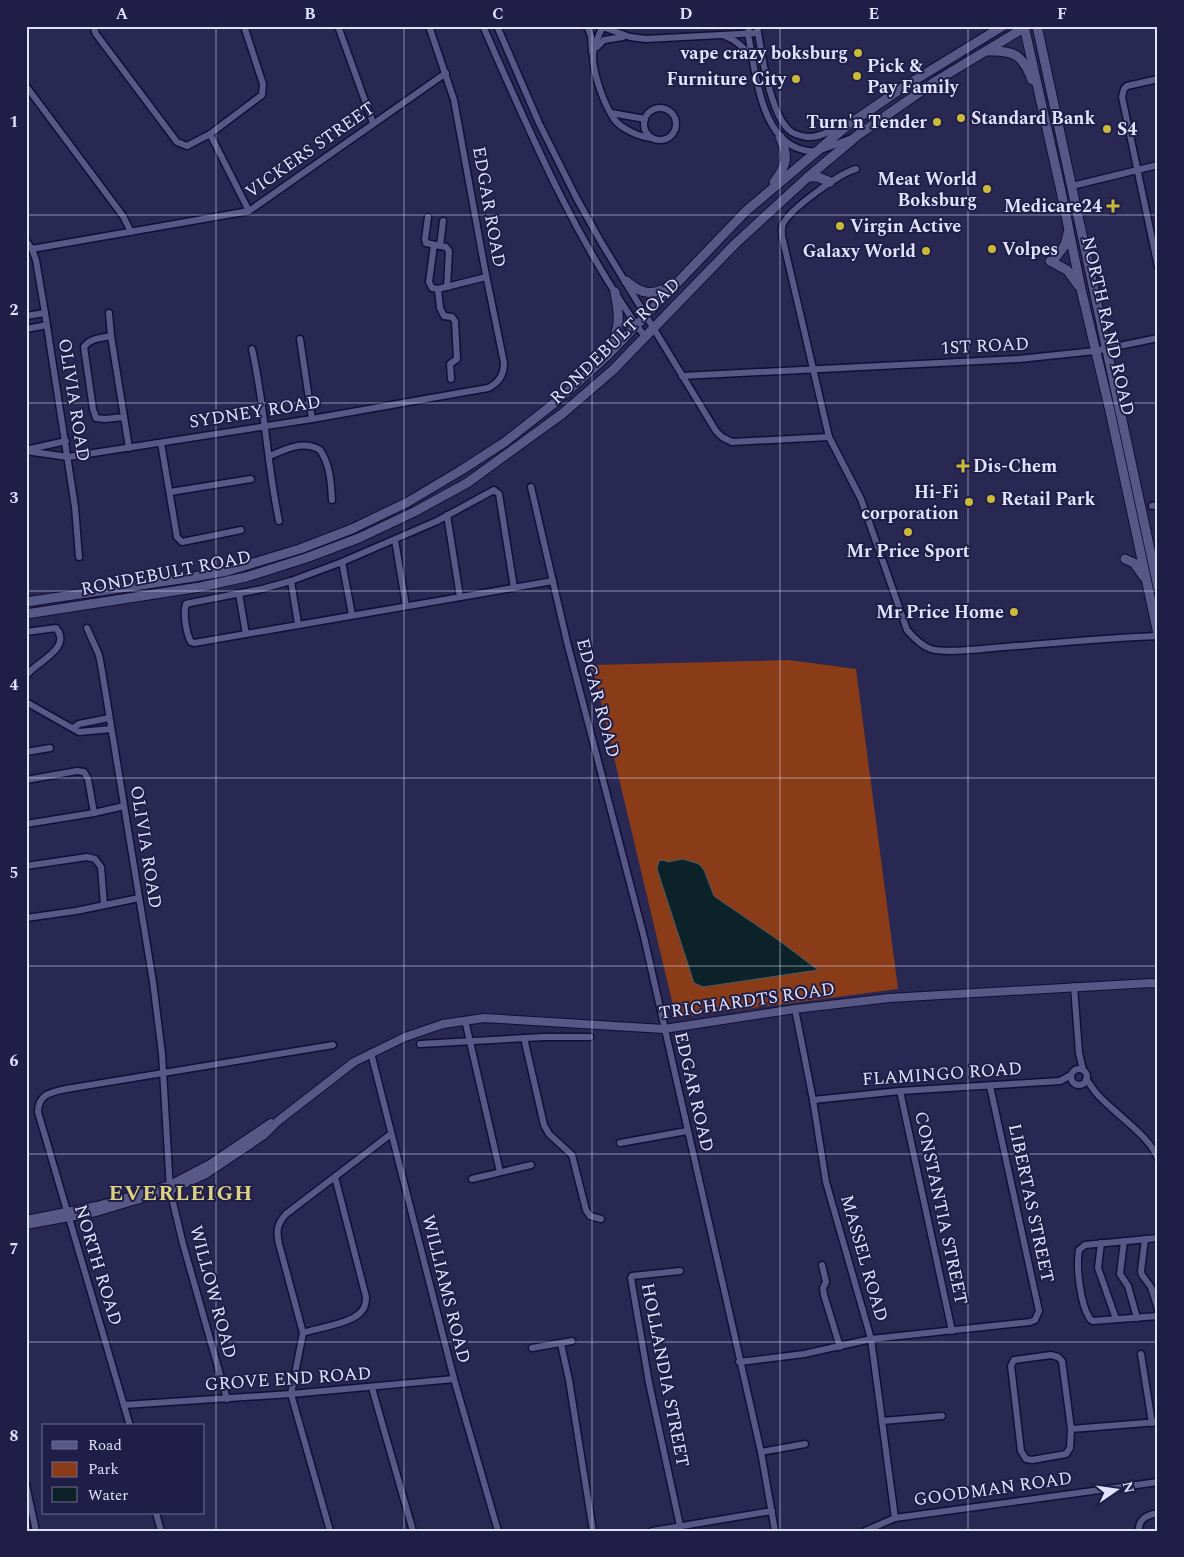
<svg xmlns="http://www.w3.org/2000/svg" width="1184" height="1557" viewBox="0 0 1184 1557" font-family="Spectral,serif">
  <style>
    .green { fill: #8a3b17 }
    .water { fill: #0c2229; stroke: #4c5c69 }
    .lines { fill: none; stroke-linecap: round; stroke-linejoin: round }
    .minor-casing { stroke: #130e36; stroke-width: 9 }
    .tertiary-casing { stroke: #130e36; stroke-width: 10 }
    .secondary-casing { stroke: #130e36; stroke-width: 11 }
    .minor { stroke: #575886; stroke-width: 6 }
    .tertiary { stroke: #575886; stroke-width: 8 }
    .secondary { stroke: #575886; stroke-width: 9 }
    .grid { fill: none; stroke: #e0e2fe; stroke-width: 1; stroke-opacity: 0.55 }
    .poi-dot { fill: #c9ba3a; stroke: #201e47; stroke-width: 2 }
    .labels { text-anchor: middle; dominant-baseline: central; stroke-width: 4; stroke-linejoin: round; paint-order: stroke }
    .poi-label { font-size: 18px; font-weight: bold; fill: #e0e2fe; stroke: #201e47; text-anchor: end }
    .street-label { font-size: 18px; fill: #e0e2fe; stroke: #201e47 }
    .district-label { font-size: 22px; font-weight: bold; letter-spacing: 1px; fill: #dad182; stroke: #201e47 }
    .neatline { fill: none; stroke: #e0e2fe; stroke-width: 2 }
    .grid-label { font-size: 16px; text-anchor: middle; font-weight: bold; fill: #e0e2fe }
  </style>
  <rect width="100%" height="100%" fill="#292852"/>
  <path class="green" d="M789,660l67,9 42,320 -222,29 -84,-353z"/>
  <path class="water" d="M683,859l16,5 5,6 10,26 67,46 37,28 -115,17 -9,-4 -37,-114 2,-8 5,-1 4,2z"/>
  <g class="lines">
    <defs>
      <g id="minor">
        <path d="M93,26l3,8 81,108 10,4 23,-12 52,-39 1,-11 -19,-58"/>
        <path d="M338,26l35,97"/>
        <path d="M483,26c47,107 93,216 162,311"/>
        <path d="M497,26l42,97 38,76 24,43 115,189 6,6 10,5 97,-5"/>
        <path d="M587,26l4,10 1,16"/>
        <path d="M600,26l30,11 16,2 112,-6"/>
        <path d="M603,26c-4,9 -10,20 -10,30 0,18 11,48 21,63 6,9 27,19 38,19"/>
        <path d="M749,26l-1,8c7,35 12,103 52,115 4,1 11,3 15,2 10,-1 27,-10 37,-13"/>
        <path d="M757,26c4,25 13,87 32,104 4,4 12,6 18,7 12,1 25,-7 37,-11"/>
        <path d="M725,36c13,5 19,12 27,23"/>
        <path d="M597,47l7,-7 19,-3"/>
        <path d="M1158,79l-31,7 -3,3 -2,8 36,170"/>
        <path d="M26,86l97,130 8,16"/>
        <circle cx="660" cy="124" r="16"/>
        <path d="M611,113l34,6"/>
        <path d="M210,134l39,77"/>
        <path d="M856,169c-16,4 -66,40 -73,55 -2,4 -1,8 -1,12l47,201 32,62 46,131c6,7 14,16 24,19 17,5 55,-1 73,-2 51,-4 102,-9 154,-11"/>
        <path d="M1072,186l86,-21"/>
        <path d="M428,217l-3,22 1,4 20,4 3,4 -2,36"/>
        <path d="M26,241l6,8 4,11 9,53 30,194 4,50"/>
        <path d="M434,245l-5,37 3,6 6,1 48,-12"/>
        <path d="M440,246l3,-25"/>
        <path d="M32,249l217,-38 197,-138"/>
        <path d="M438,289l2,19 4,8 8,1 3,4 2,38 -7,5 1,15"/>
        <path d="M109,313l2,23 18,112"/>
        <path d="M26,316l19,-3"/>
        <path d="M26,329l21,-4"/>
        <path d="M111,336c-10,2 -21,2 -27,11l9,62 3,9 9,1 19,-2"/>
        <path d="M300,339l12,80"/>
        <path d="M252,349c13,57 15,116 27,172"/>
        <path d="M682,376l337,-17 76,-8 63,-13"/>
        <path d="M161,443l16,94 5,5 59,-12"/>
        <path d="M30,449l36,-8"/>
        <path d="M26,451l42,6 244,-38 176,-31c11,-5 16,-13 16,-25l-19,-93 -31,-170 -25,-74"/>
        <path d="M270,456c15,-7 34,-16 50,-6 10,14 11,33 12,50"/>
        <path d="M531,487l36,155 77,295 117,515 14,79"/>
        <path d="M170,492l81,-13"/>
        <path d="M1152,506l6,-1"/>
        <path d="M447,515l13,82"/>
        <path d="M395,540l11,66"/>
        <path d="M342,562l10,53"/>
        <path d="M291,581l7,43"/>
        <path d="M514,588l-15,-94 -5,-4 -57,31 -95,41 -51,19 -29,8 -72,14 -4,1c-3,9 0,29 5,38l3,1 359,-62"/>
        <path d="M239,594l7,40"/>
        <path d="M87,628l12,27 3,16 51,311 9,72 8,136 13,54 44,155"/>
        <path d="M26,632l30,-4c17,21 -21,34 -30,48"/>
        <path d="M26,702l53,30 32,-3"/>
        <path d="M73,728l6,-4 30,-6"/>
        <path d="M26,752l24,-4"/>
        <path d="M26,780l51,-9 7,1 4,7 6,34"/>
        <path d="M26,824l68,-11 30,-7"/>
        <path d="M26,866l61,-9 8,2 6,8 3,38"/>
        <path d="M26,918l50,-7 63,-13"/>
        <path d="M1074,986l5,67 4,17"/>
        <path d="M795,1009l18,91 13,82 45,157 24,179"/>
        <path d="M465,1020l35,152"/>
        <path d="M524,1038l20,87 5,9 23,21 14,55 4,6 11,3"/>
        <path d="M420,1044l124,-7h46"/>
        <path d="M371,1053l83,326 44,152"/>
        <circle cx="1079" cy="1077" r="8"/>
        <path d="M1086,1079c4,5 8,12 12,16 16,18 53,42 60,64"/>
        <path d="M900,1091l52,240"/>
        <path d="M813,1100l87,-9 160,-10 11,-6"/>
        <path d="M620,1143l67,-12"/>
        <path d="M472,1179l59,-14"/>
        <path d="M1158,1238l-73,7 -6,5c-3,17 1,54 11,69l3,2 65,-5"/>
        <path d="M1145,1239l-4,32 1,4 9,12 7,22"/>
        <path d="M1124,1241l-4,33 8,12 9,32"/>
        <path d="M1101,1243l-3,25 18,51"/>
        <path d="M822,1265l4,17 -3,6 1,7 16,52"/>
        <path d="M680,1271l-48,5 -1,2 18,105 31,143"/>
        <path d="M303,1333c15,-5 49,-10 58,-21 4,-4 5,-10 5,-15l-31,-120"/>
        <path d="M561,1344l8,36 24,151"/>
        <path d="M532,1348l40,-7"/>
        <path d="M1141,1354l11,69"/>
        <path d="M739,1362l65,-8 67,-15 159,-17 5,-2 4,-9 -49,-225"/>
        <path d="M372,1388l41,143"/>
        <path d="M124,1405l167,-11 163,-15"/>
        <path d="M882,1421l60,-5"/>
        <path d="M130,1426l-92,-314c0,-18 14,-20 28,-23l267,-44"/>
        <path d="M1071,1429l-9,-68 -4,-4 -7,-2 -37,5 -3,6 1,8 9,77 5,8 6,1 34,-6 4,-6 1,-19 87,-7"/>
        <path d="M761,1452l44,-8"/>
        <path d="M26,1485l10,46"/>
        <path d="M156,1513l5,18"/>
        <path d="M330,1531l-39,-137 12,-61 -24,-89c-3,-13 -2,-20 7,-30l105,-80"/>
        <path d="M652,1531l120,-20"/>
        <path d="M865,1531l30,-13 263,-36"/>
        <path d="M1139,1531c-1,-12 8,-16 19,-18"/>
      </g>
      <g id="tertiary">
        <path d="M26,1220l71,-14 73,-21 40,-21 61,-41"/>
        <path d="M26,1225l70,-13 74,-22 36,-16 58,-39 14,-14 76,-59 51,-25 38,-13 41,-6 180,11 131,-20 94,-11 262,-15 7,1"/>
      </g>
      <g id="secondary">
        <path d="M1024,26l37,165 20,98 29,122 48,223"/>
        <path d="M1037,26l121,561"/>
        <path d="M988,51c26,-1 35,4 44,29"/>
        <path d="M808,177h10l12,5"/>
        <path d="M774,182c13,-17 15,-25 6,-45"/>
        <path d="M1050,261l17,9 12,16"/>
        <path d="M1053,261l12,-16 3,-12"/>
        <path d="M626,281c15,13 27,16 45,4"/>
        <path d="M610,350c10,-25 10,-32 5,-58"/>
        <path d="M1125,559l9,4 10,14"/>
        <path d="M26,602l168,-25 33,-6 73,-22 52,-20 56,-27 52,-31 45,-29 52,-41 51,-46 138,-144 102,-86 54,-37 101,-62"/>
        <path d="M26,614l174,-27 46,-10 60,-19 53,-20 55,-26 53,-29 95,-69 51,-44 122,-126 73,-67 50,-42 78,-54 91,-55"/>
      </g>
    </defs>
    <use href="#minor" class="minor-casing"/>
    <use href="#tertiary" class="tertiary-casing"/>
    <use href="#secondary" class="secondary-casing"/>
    <use href="#minor" class="minor"/>
    <use href="#tertiary" class="tertiary"/>
    <use href="#secondary" class="secondary"/>
  </g>
  <path class="grid" d="M216,26v1505M404,26v1505M592,26v1505M780,26v1505M968,26v1505M26,215h1132M26,403h1132M26,591h1132M26,778h1132M26,966h1132M26,1154h1132M26,1342h1132"/>
  <g class="poi-dot">
    <circle cx="858" cy="53" r="5"/>
    <circle cx="857" cy="76" r="5"/>
    <circle cx="796" cy="79" r="5"/>
    <circle cx="961" cy="118" r="5"/>
    <circle cx="937" cy="122" r="5"/>
    <circle cx="1107" cy="129" r="5"/>
    <circle cx="987" cy="189" r="5"/>
    <path d="M1110.5 198.5h5v5h5v5h-5v5h-5v-5h-5v-5h5z"/>
    <circle cx="840" cy="226" r="5"/>
    <circle cx="992" cy="249" r="5"/>
    <circle cx="926" cy="251" r="5"/>
    <path d="M960.5 458.5h5v5h5v5h-5v5h-5v-5h-5v-5h5z"/>
    <circle cx="991" cy="499" r="5"/>
    <circle cx="969" cy="502" r="5"/>
    <circle cx="908" cy="532" r="5"/>
    <circle cx="1014" cy="612" r="5"/>
  </g>
  <g class="labels">
    <g class="poi-label">
      <text x="848" y="53">vape crazy boksburg</text>
      <text x="867" y="66" text-anchor="start">Pick &amp;<tspan x="867" dy="21">Pay Family</tspan></text>
      <text x="786" y="79">Furniture City</text>
      <text x="971" y="118" text-anchor="start">Standard Bank</text>
      <text x="927" y="122">Turn'n Tender</text>
      <text x="1117" y="129" text-anchor="start">S4</text>
      <text x="977" y="179">Meat World<tspan x="977" dy="21">Boksburg</tspan></text>
      <text x="1102" y="206">Medicare24</text>
      <text x="850" y="226" text-anchor="start">Virgin Active</text>
      <text x="1002" y="249" text-anchor="start">Volpes</text>
      <text x="916" y="251">Galaxy World</text>
      <text x="973" y="466" text-anchor="start">Dis-Chem</text>
      <text x="959" y="492">Hi-Fi<tspan x="959" dy="21">corporation</tspan></text>
      <text x="1001" y="499" text-anchor="start">Retail Park</text>
      <text x="908" y="551" text-anchor="middle">Mr Price Sport</text>
      <text x="1004" y="612">Mr Price Home</text>
    </g>
    <g class="street-label">
      <text transform="translate(310 150) rotate(-35)">VICKERS STREET</text>
      <text transform="translate(489 207) rotate(80)">EDGAR ROAD</text>
      <text transform="translate(1108 326) rotate(77)">NORTH RAND ROAD</text>
      <text transform="translate(615 341) rotate(-44)">RONDEBULT ROAD</text>
      <text transform="translate(985 346) rotate(-3)">1ST ROAD</text>
      <text transform="translate(74 400) rotate(81)">OLIVIA ROAD</text>
      <text transform="translate(255 412) rotate(-9)">SYDNEY ROAD</text>
      <text transform="translate(166 573) rotate(-11)">RONDEBULT ROAD</text>
      <text transform="translate(598 698) rotate(75)">EDGAR ROAD</text>
      <text transform="translate(146 847) rotate(81)">OLIVIA ROAD</text>
      <text transform="translate(747 1001) rotate(-8)">TRICHARDTS ROAD</text>
      <text transform="translate(942 1074) rotate(-4)">FLAMINGO ROAD</text>
      <text transform="translate(694 1092) rotate(77)">EDGAR ROAD</text>
      <text transform="translate(1031 1203) rotate(78)">LIBERTAS STREET</text>
      <text transform="translate(941 1208) rotate(78)">CONSTANTIA STREET</text>
      <text transform="translate(864 1258) rotate(74)">MASSEL ROAD</text>
      <text transform="translate(98 1265) rotate(73)">NORTH ROAD</text>
      <text transform="translate(446 1289) rotate(76)">WILLIAMS ROAD</text>
      <text transform="translate(213 1292) rotate(75)">WILLOW ROAD</text>
      <text transform="translate(665 1375) rotate(79)">HOLLANDIA STREET</text>
      <text transform="translate(288 1379) rotate(-4)">GROVE END ROAD</text>
      <text transform="translate(993 1489) rotate(-8)">GOODMAN ROAD</text>
    </g>
    <g class="district-label">
      <text x="181" y="1193">EVERLEIGH</text>
    </g>
  </g>
  <rect width="1184" height="1557" fill="none" stroke="#201e47" stroke-width="55"/>
  <rect x="42" y="1424" width="162" height="90" fill="#201e47" stroke="#6d6c90"/>
  <rect x="52" y="1441" width="25" height="8" fill="#575886" stroke="#6d6c90"/>
  <text x="88" y="1450" font-size="15" fill="#e0e2fe">Road</text>
  <rect x="52" y="1462" width="25" height="15" fill="#8a3b17" stroke="#6d6c90"/>
  <text x="88" y="1474" font-size="15" fill="#e0e2fe">Park</text>
  <rect x="52" y="1487" width="25" height="15" fill="#0c2229" stroke="#6d6c90"/>
  <text x="88" y="1500" font-size="15" fill="#e0e2fe">Water</text>
  <g transform="translate(1116 1490) rotate(77)" stroke="#201e47" stroke-width="4" paint-order="stroke">
  <path d="M0-4L9 19L0 12L-9 19Z" fill="#e0e2fe"/>
  <text y="-8" font-size="14" font-weight="bold" text-anchor="middle" fill="#e0e2fe">N</text>
  </g>
  <rect x="28" y="28" width="1128" height="1502" class="neatline"/>
  <g class="grid-label">
    <text x="122" y="19">A</text>
    <text x="310" y="19">B</text>
    <text x="498" y="19">C</text>
    <text x="686" y="19">D</text>
    <text x="874" y="19">E</text>
    <text x="1062" y="19">F</text>
    <text x="14" y="127">1</text>
    <text x="14" y="315">2</text>
    <text x="14" y="503">3</text>
    <text x="14" y="690">4</text>
    <text x="14" y="878">5</text>
    <text x="14" y="1066">6</text>
    <text x="14" y="1254">7</text>
    <text x="14" y="1441">8</text>
  </g>
</svg>
